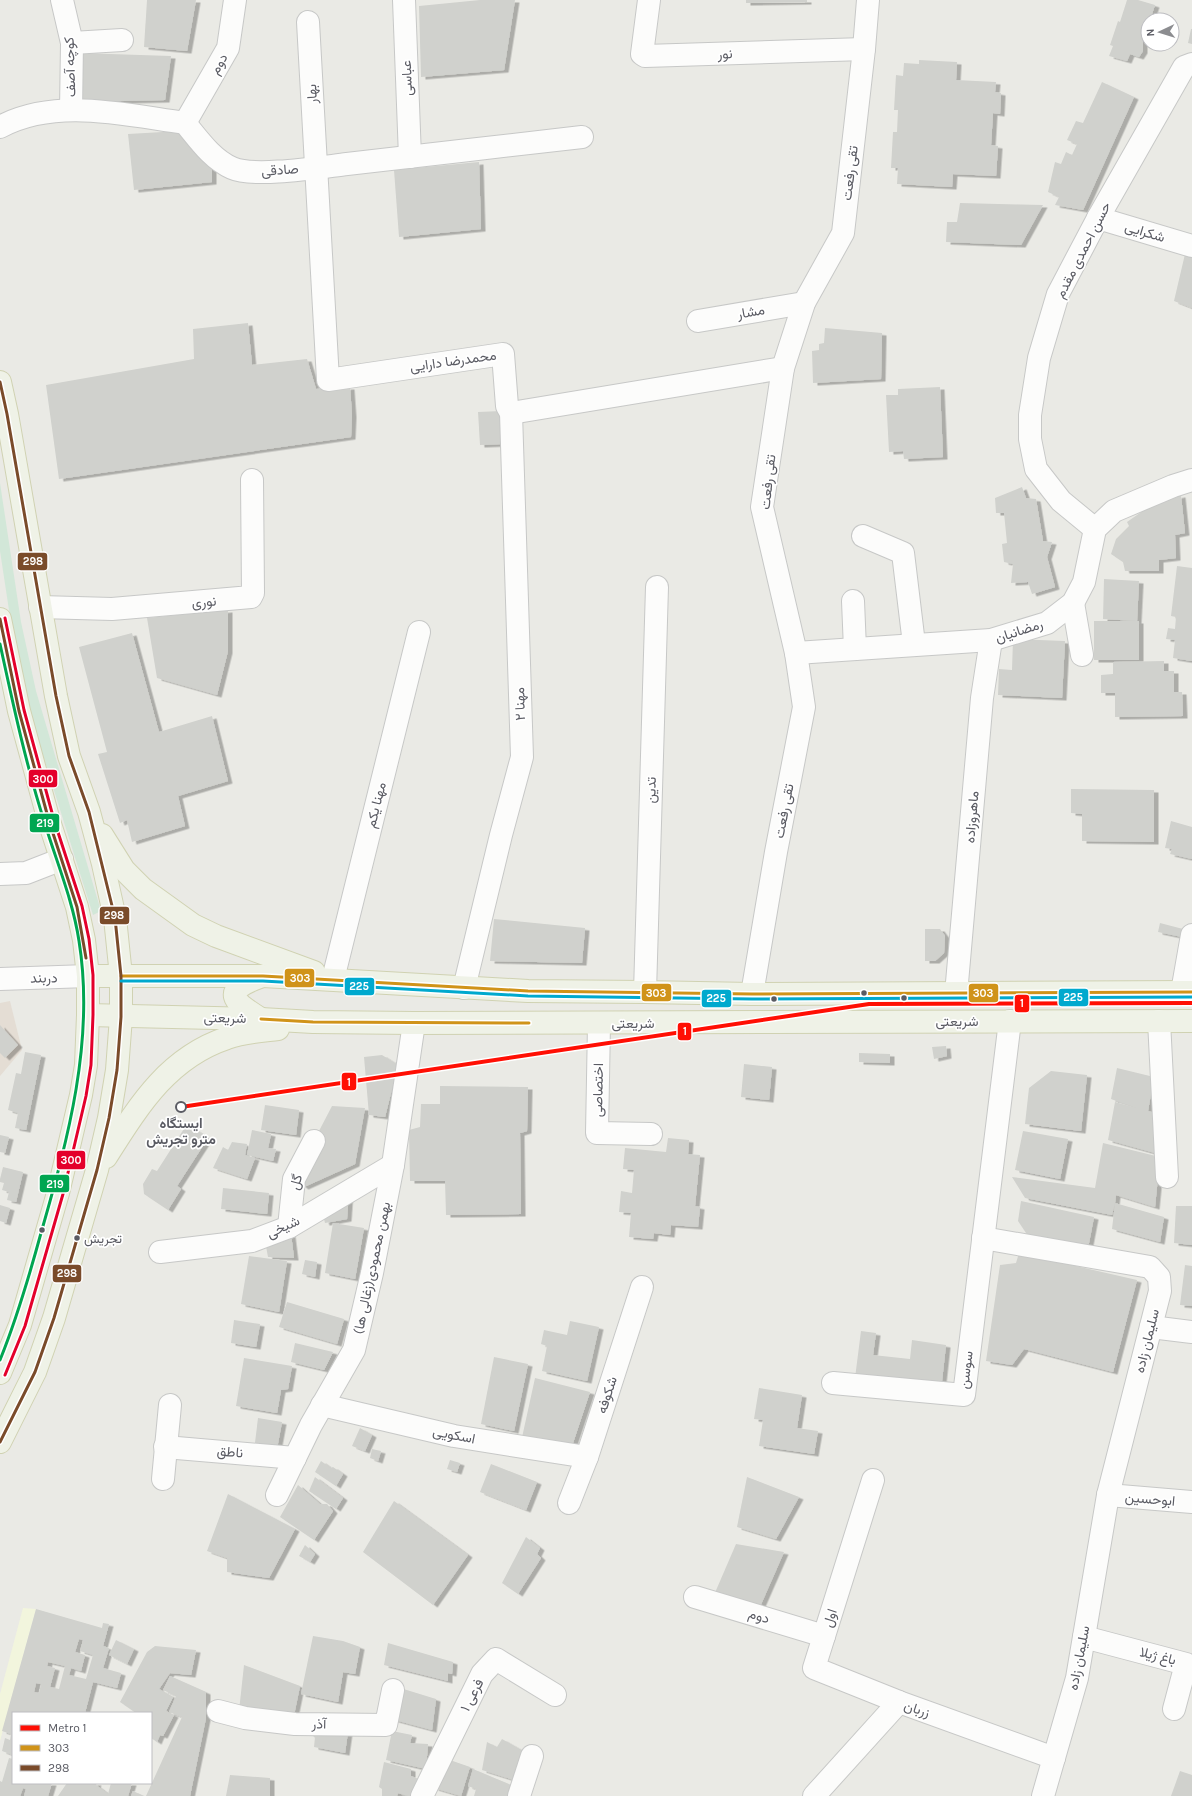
<svg xmlns="http://www.w3.org/2000/svg" width="1192" height="1796" viewBox="0 0 1192 1796" font-family="Karla,Vazirmatn,sans-serif">
  <style>
    .commercial { fill: #f2f5dd }
    .medical { fill: #e4ddd4 }
    .green { fill: #d2e7d8 }
    .building { fill: #d0d1cd; fill-rule: evenodd; filter: url(#shadow) }
    .lines { fill: none; stroke-linecap: round; stroke-linejoin: round }
    .minor-casing { stroke: #c7c8c7; stroke-width: 24 }
    .secondary-casing { stroke: #c8c8c8; stroke-width: 24 }
    .primary-casing { stroke: #d0d2b2; stroke-width: 24 }
    .minor { stroke: #fcfcfb; stroke-width: 22 }
    .secondary { stroke: #fcfcfb; stroke-width: 22 }
    .primary { stroke: #eff2e7; stroke-width: 22 }
    .bus-1-casing { stroke: #fff; stroke-width: 6 }
    .bus-2-casing { stroke: #fff; stroke-width: 6 }
    .bus-3-casing { stroke: #fff; stroke-width: 6 }
    .bus-4-casing { stroke: #fff; stroke-width: 6 }
    .bus-5-casing { stroke: #fff; stroke-width: 6 }
    .bus-1 { stroke: #d09319; stroke-width: 3 }
    .bus-2 { stroke: #7a4b2a; stroke-width: 3 }
    .bus-3 { stroke: #00a9ce; stroke-width: 3 }
    .bus-4 { stroke: #00a651; stroke-width: 3 }
    .bus-5 { stroke: #e4002b; stroke-width: 3 }
    .metro-1-casing { stroke: #fff; stroke-width: 7 }
    .metro-1 { stroke: #ff0f04; stroke-width: 4 }
    .bus-dot { fill: #5a5b63; stroke: #fff; stroke-width: 1.5 }
    .stop-dot { fill: #fff; stroke: #5a5b63; stroke-width: 2 }
    .labels { text-anchor: middle; dominant-baseline: central; stroke-width: 3.5; stroke-linejoin: round; paint-order: stroke }
    .bus-label { font-size: 13px; fill: #5a5b63; stroke: #fff; text-anchor: start }
    .street-label { font-size: 14px; fill: #5a5b63; stroke: #fff }
    .stop-label { font-size: 14px; font-weight: bold; fill: #5a5b63; stroke: #fff }
    .line-badge { stroke: #fff; stroke-width: 1.5 }
    .badge-label { font-size: 11px; text-anchor: middle; font-weight: bold; fill: #fff }
  </style>
  <defs>
    <filter id="shadow"><feDropShadow dx="4.5" dy="2.5" stdDeviation="0" flood-color="#0004"/></filter>
  </defs>
  <rect width="100%" height="100%" fill="#eaeae5"/>
  <path class="commercial" d="M23,1608l13,1 -36,132v-47z"/>
  <path class="medical" d="M10,1001l12,49 -22,26v-73z"/>
  <path class="green" d="M0,483l21,139 15,69 65,220 -8,4 -56,-179 -21,-80 -16,-105z"/>
  <g class="building">
    <path d="M147,0h49l-9,51 -43,-4z"/>
    <path d="M480,0h35l-11,70 -83,7 -2,-71z"/>
    <path d="M746,0h61v2l-61,1z"/>
    <path d="M1127,0h11l17,5 -5,15h-2v6l-5,15v10l-4,6 -9,-3 -3,7 -18,-5 4,-10 -3,-1 8,-24 2,1z"/>
    <path d="M1191,29h1v15l-4,-1z"/>
    <path d="M79,53l92,3 -6,44 -87,2z"/>
    <path d="M919,60l38,2 -1,18 40,2 -1,10 6,1 -1,21 -7,-1 -2,32 7,1 -2,30 -43,-2 -1,13 -55,-3 1,-16h-7l2,-36h4l1,-22h-4l2,-35 7,1 1,-13 15,1z"/>
    <path d="M1102,82l32,15 -51,113 -28,-5 4,-8 -11,-5 7,-30 6,2 5,-12 6,3 5,-11 -10,-4 9,-19 7,2z"/>
    <path d="M180,131l32,33v18l-78,8 -6,-56z"/>
    <path d="M479,162l2,67 -82,8 -5,-67z"/>
    <path d="M960,203l83,2 -22,40 -75,-3 1,-20h10z"/>
    <path d="M1185,254l7,2v52l-18,-7z"/>
    <path d="M248,323l4,42 55,-6 9,30 34,-2 2,28 -1,22 -292,42 -13,-94 148,-26 -1,-30z"/>
    <path d="M825,328l57,5 -1,46 -68,4 -1,-32 7,-1v-6l5,-1z"/>
    <path d="M940,387l3,70 -39,2 -1,-8 -14,1 -3,-57h12v-6z"/>
    <path d="M501,411l2,33 -23,1 -2,-33z"/>
    <path d="M1022,487l4,11 10,1 7,42 9,1 -5,15 8,30 -23,7 -4,-12 -17,1 2,-19 -9,-2 -2,-18 5,-1 -3,-30h-8l-1,-15z"/>
    <path d="M1181,495l4,38 -10,2 1,23 -17,2v11h-34l-2,-9 -12,-8 5,-15 13,-13 -2,-4 33,-23z"/>
    <path d="M1177,566l15,2v93l-19,-3 2,-18 -9,-1 2,-11 7,1 1,-12 -5,-1z"/>
    <path d="M1104,579l35,2 -2,40 -34,-2z"/>
    <path d="M228,610v41l-11,44 -60,-17 -10,-60z"/>
    <rect x="1094" y="621" width="45" height="39"/>
    <path d="M132,633l27,99 53,-16 16,65 -50,15 7,30 -53,16 -5,-22 -7,3 -22,-69 9,-2 -28,-105z"/>
    <path d="M1013,639l52,2 -3,57 -64,-3 1,-26 13,1z"/>
    <path d="M1164,661v10h10v21h8l1,24 -68,1v-24h-14v-18l12,-1v-12z"/>
    <path d="M1071,789l83,1v52l-72,-1v-27l-11,-1z"/>
    <path d="M1171,821l21,6v32l-22,-5 2,-5 -7,-1z"/>
    <path d="M494,919l91,9 -3,35 -92,-2z"/>
    <path d="M1160,923l23,6 -1,8 -24,-5z"/>
    <path d="M925,929h15l5,7 -1,17 -9,8h-10z"/>
    <path d="M0,1025l18,20 -13,13 -5,-5z"/>
    <path d="M946,1046l1,10 -13,3 -2,-12z"/>
    <path d="M25,1052l16,3 -15,75 -11,-2 3,-15 -10,-3 8,-37 5,1z"/>
    <path d="M859,1053l31,1v9l-31,-1z"/>
    <path d="M382,1055l16,10 -13,52 -16,-2 -5,-58z"/>
    <path d="M744,1064l28,3 -3,33 -28,-3z"/>
    <path d="M1117,1068l37,9 -6,34 11,3 -4,39 -47,-13 7,-38 21,6 -25,-9z"/>
    <path d="M1051,1071l36,4 -6,56 -56,-7 4,-36z"/>
    <path d="M440,1086l88,1 -1,44 -7,2 1,81 -75,1 -1,-34h-35l-1,-51 11,-3 1,-23h19z"/>
    <path d="M265,1105l34,5 -3,25 -35,-5z"/>
    <path d="M332,1106l33,2 -10,56 -51,23 -10,-8z"/>
    <path d="M187,1124l21,14 -31,48 4,3 -13,21 -24,-16 -1,-10 9,-15 5,2z"/>
    <path d="M252,1130l19,4 -3,14 8,1 -3,12 -26,-6z"/>
    <path d="M1023,1131l45,8 -8,40 -45,-9z"/>
    <path d="M0,1135l9,2 -4,16 -5,-1z"/>
    <path d="M668,1138l21,2 -1,14 12,1 -5,51 5,1 -2,20 -27,-2 -1,10 -16,-2 -1,6 -24,-2 2,-24 -12,-1 2,-21 11,2 2,-23 -11,-1 2,-21 41,4z"/>
    <path d="M232,1142l15,2 -2,11 10,3 -8,21 -34,-11 10,-21 5,3z"/>
    <path d="M1103,1143l57,14 -5,50 -39,-12 -1,8 49,14 -4,25 -48,-13 3,-26 -3,12 -87,-17 -13,-21 83,11z"/>
    <path d="M3,1167l20,5 -7,30 -9,-2 2,-8 -7,-2 2,-7 -4,-1v-3z"/>
    <path d="M223,1188l46,5 -2,21 -46,-5z"/>
    <path d="M349,1191l-2,28 -22,4 -5,-20z"/>
    <path d="M1021,1201l73,16 -6,31 -58,-9 -12,-18z"/>
    <path d="M0,1205l10,3 -4,15 -6,-2z"/>
    <path d="M1176,1206h16v39l-18,-2z"/>
    <path d="M333,1223l31,5 -9,51 -30,-6z"/>
    <path d="M291,1234l3,24 -26,-1 -3,-16z"/>
    <path d="M1019,1253l118,27 -24,92 -89,-23 -12,16 -26,-4 14,-96 16,-2z"/>
    <path d="M249,1256l38,5 -8,51 -38,-8z"/>
    <path d="M305,1260l12,2 -2,15 -13,-3z"/>
    <path d="M1185,1265l7,1v40l-12,-1z"/>
    <path d="M287,1302l57,17 -7,25 -58,-17z"/>
    <path d="M234,1320l26,4 -4,23 -25,-4z"/>
    <path d="M570,1321l29,6 -12,54 -45,-10 5,-25 -6,-2 3,-14 23,5z"/>
    <path d="M861,1331l15,2 -3,22 37,4 2,-19 34,5 -5,45 -86,-12z"/>
    <path d="M295,1343l38,9 -9,18 -33,-8z"/>
    <path d="M494,1357l34,7 -14,67 -33,-7z"/>
    <path d="M244,1358l48,8 -4,23 -7,1 -4,23 -41,-7z"/>
    <path d="M535,1378l55,14 -20,60 -49,-10z"/>
    <path d="M759,1388l43,7 -5,33 21,3 -4,23 -55,-8 4,-26 -9,-1z"/>
    <path d="M258,1418l24,4 -6,32 -22,-3z"/>
    <path d="M360,1428l12,7 -7,16 -13,-5z"/>
    <path d="M372,1449l9,2 -3,10 -8,-3z"/>
    <path d="M450,1460l10,3 -3,9 -10,-3z"/>
    <path d="M321,1461l10,7 2,-1 10,7 -7,12 -21,-14z"/>
    <path d="M491,1464l46,18 -11,28 -46,-18z"/>
    <path d="M315,1477l28,21 -7,11 -27,-18z"/>
    <path d="M747,1477l52,20 -23,42 -39,-12z"/>
    <path d="M298,1485l22,19h7l6,7 -19,29 -34,-23z"/>
    <path d="M228,1494l67,35 -26,49 -42,-6v-14l-20,-7z"/>
    <path d="M394,1501l74,54 -35,50 -70,-53z"/>
    <path d="M526,1537l14,11 -3,6 4,4 -23,36 -16,-11z"/>
    <path d="M736,1544l48,8 -25,57 -45,-14z"/>
    <path d="M305,1545l10,9 -5,8 -11,-6z"/>
    <path d="M36,1609l66,19 1,-5 6,1 -6,22 6,2 -6,20 18,5 -4,15 -24,-6 -8,31h-72v42l-11,-4 3,-13 5,2 1,-6 -9,-3zM79,1639l4,1 -3,11 13,4 -7,24 -17,-4 2,-7 10,3 4,-16 -10,-3zM48,1662l17,4 -6,23 -9,-2 5,-19 -8,-2zM36,1683l5,1 -2,9 -5,-1z"/>
    <path d="M313,1636l30,5 17,6 -5,27 -12,-2 -5,30 -37,-8z"/>
    <path d="M116,1640l18,9 -7,15 -18,-9z"/>
    <path d="M388,1643l65,19 -1,12 -4,-1v8l-64,-16z"/>
    <path d="M155,1646l41,4 -5,25 -21,-2 -11,16 14,8 -7,14 8,4 -11,21 -3,-1 -3,7 -6,-4v-25h-15l-16,-11 27,-50z"/>
    <path d="M244,1665l56,21 -7,34 -54,-9z"/>
    <path d="M170,1676l36,16v26l-16,78h-44l36,-79 -13,-5 7,-16 -13,-6z"/>
    <path d="M397,1687l39,12 -4,31 -41,-11z"/>
    <path d="M312,1722l37,3 -4,28 -31,-6 1,-10 -5,-2z"/>
    <path d="M392,1731l20,4 -2,8 18,1 -2,25 -40,-9z"/>
    <path d="M502,1739l30,17 -12,26 -38,-12 5,-28 10,5z"/>
    <path d="M9,1758l4,1v24h39l-4,13h-24l2,-7 -3,-1 -3,8h-20v-15l2,1z"/>
    <path d="M444,1758l26,9 -9,29 -27,-8z"/>
    <path d="M384,1762l27,7v7l12,5 -6,15h-9l-10,-3 -1,3h-15v-7l-3,-2z"/>
    <path d="M473,1769l45,19 -3,8h-41l2,-7 -8,-3z"/>
    <path d="M1180,1771l12,4v21h-21z"/>
    <path d="M230,1775l40,3v18h-44z"/>
    <path d="M67,1783h30l-1,2 12,9 3,-11h21l-4,13h-70z"/>
    <path d="M133,1791l11,5h-13z"/>
  </g>
  <g class="lines">
    <defs>
      <g id="minor">
        <path d="M62,0l10,43 -1,67"/>
        <path d="M404,0l6,157"/>
        <path d="M649,0l-7,54 3,2 219,-7"/>
        <path d="M308,22l20,358 175,-26 4,52 4,7 11,344 -21,78 -37,153"/>
        <path d="M72,43l50,-3"/>
        <path d="M185,123l43,-75 7,-48"/>
        <path d="M0,127c56,-30 125,-12 185,-4 14,17 27,36 47,45 23,10 89,-1 115,-4 78,-9 157,-18 235,-27"/>
        <path d="M1098,218l94,28"/>
        <path d="M698,321l106,-18"/>
        <path d="M511,413l272,-45"/>
        <path d="M1095,529l-34,-28 -25,-32 -6,-30v-24l9,-57 19,-64 40,-76 86,-151 8,-3"/>
        <path d="M863,536l40,17 11,91"/>
        <path d="M853,601l2,48"/>
        <path d="M1073,603l9,52"/>
        <path d="M40,607l72,2 139,-12 2,-4 -1,-113"/>
        <path d="M796,653l195,-13 56,-17 26,-20 11,-21 11,-53 19,-18 59,-25 19,-6"/>
        <path d="M0,874l26,-1 36,-14"/>
        <path d="M333,979l86,-347"/>
        <path d="M645,992l12,-405"/>
        <path d="M1182,992l10,-57"/>
        <path d="M752,994l24,-142 28,-145 -8,-54 -34,-146 21,-139 21,-65 39,-70 21,-184 4,-49"/>
        <path d="M956,994l26,-296 9,-58"/>
        <path d="M1159,1021l8,156"/>
        <path d="M599,1024l-2,109 54,1"/>
        <path d="M289,1227l5,-48 20,-38"/>
        <path d="M983,1238l167,29 9,10 1,14 -52,204 -31,183 -34,118"/>
        <path d="M160,1252l92,-11 37,-14 104,-62"/>
        <path d="M1151,1327l41,5"/>
        <path d="M833,1383l131,12 46,-374"/>
        <path d="M322,1405l132,31 133,21"/>
        <path d="M165,1447l130,11"/>
        <path d="M163,1479l7,-74"/>
        <path d="M873,1480l-59,188 85,34 155,56"/>
        <path d="M277,1495l34,-70 43,-75 18,-77 21,-108 21,-142"/>
        <path d="M1108,1495l84,7"/>
        <path d="M569,1503l18,-46 55,-170"/>
        <path d="M695,1597l129,39"/>
        <path d="M1084,1637l102,27 -12,45"/>
        <path d="M218,1711l27,7 50,6 91,1 7,-35"/>
        <path d="M422,1796l60,-122 14,-15 59,36"/>
        <path d="M519,1796l13,-40"/>
        <path d="M814,1796l85,-94"/>
      </g>
      <path id="secondary" d="M0,979l88,-3"/>
      <g id="primary">
        <path d="M0,382l7,32 49,282 13,60 20,56 14,52 12,54 6,58v41l-4,53 -8,48 -12,52 -43,148 -19,54 -35,70"/>
        <path d="M0,619l19,92 30,110 28,86 7,33 4,36v39l-2,50 -5,30 -23,98 -38,132 -20,48"/>
        <path d="M102,835l22,35 19,19 50,36 23,11 98,36"/>
        <path d="M88,976h175l265,15 117,1 107,2 440,-2"/>
        <path d="M260,977c-39,14 -28,24 1,42"/>
        <path d="M88,1015l173,4 52,3 101,1 778,-2"/>
        <path d="M106,1157c32,-50 61,-99 121,-119 16,-6 34,-7 51,-9"/>
      </g>
    </defs>
    <use href="#minor" class="minor-casing"/>
    <use href="#secondary" class="secondary-casing"/>
    <use href="#primary" class="primary-casing"/>
    <use href="#minor" class="minor"/>
    <use href="#secondary" class="secondary"/>
    <use href="#primary" class="primary"/>
    <defs>
      <g id="bus-1">
        <path d="M121,976h142l265,15 224,3 440,-2"/>
        <path d="M261,1019l52,3 216,1"/>
      </g>
      <g id="bus-2">
        <path d="M0,382l7,32 49,282 13,60 20,56 26,106 6,58v41l-4,53 -8,48 -12,52 -43,148 -19,54 -35,70"/>
        <path d="M0,619l19,92 30,110 28,86 9,51"/>
      </g>
      <path id="bus-3" d="M121,981h142l265,15 224,3 440,-2"/>
      <path id="bus-4" d="M0,644c13,60 26,121 45,180 12,39 28,77 34,117 16,99 -11,198 -38,292 -12,44 -24,85 -41,127"/>
      <path id="bus-5" d="M5,1375l20,-49 38,-132 23,-98 5,-31 2,-50v-40l-4,-36 -7,-33 -28,-86 -30,-110 -19,-92"/>
    </defs>
    <use href="#bus-1" class="bus-1-casing"/>
    <use href="#bus-2" class="bus-2-casing"/>
    <use href="#bus-3" class="bus-3-casing"/>
    <use href="#bus-4" class="bus-4-casing"/>
    <use href="#bus-5" class="bus-5-casing"/>
    <use href="#bus-1" class="bus-1"/>
    <use href="#bus-2" class="bus-2"/>
    <use href="#bus-3" class="bus-3"/>
    <use href="#bus-4" class="bus-4"/>
    <use href="#bus-5" class="bus-5"/>
    <defs>
      <path id="metro-1" d="M181,1107l688,-103 323,-1"/>
    </defs>
    <use href="#metro-1" class="metro-1-casing"/>
    <use href="#metro-1" class="metro-1"/>
  </g>
  <g class="bus-dot">
    <circle cx="864" cy="993" r="3.5"/>
    <circle cx="904" cy="998" r="3.5"/>
    <circle cx="774" cy="999" r="3.5"/>
    <circle cx="42" cy="1230" r="3.5"/>
    <circle cx="77" cy="1238" r="3.5"/>
  </g>
  <circle class="stop-dot" cx="181" cy="1107" r="5"/>
  <g class="labels">
    <g class="bus-label">
      <text x="84" y="1238">تجریش</text>
    </g>
    <g class="street-label">
      <text transform="translate(725 54) rotate(-2)">نور</text>
      <text transform="translate(219 64) rotate(-60)">دوم</text>
      <text transform="translate(70 67) rotate(-92)">کوچه آصف</text>
      <text transform="translate(407 78) rotate(-92)">عباسی</text>
      <text transform="translate(312 94) rotate(-93)">بهار</text>
      <text transform="translate(280 170) rotate(-4)">صادقی</text>
      <text transform="translate(850 173) rotate(-83)">تقی رفعت</text>
      <text transform="translate(1145 232) rotate(17)">شکرایی</text>
      <text transform="translate(1083 250) rotate(-63)">حسن احمدی مقدم</text>
      <text transform="translate(751 312) rotate(-10)">مشار</text>
      <text transform="translate(453 361) rotate(-8)">محمدرضا دارایی</text>
      <text transform="translate(768 482) rotate(-84)">تقی رفعت</text>
      <text transform="translate(204 602) rotate(-5)">نوری</text>
      <text transform="translate(1019 631) rotate(-18)">رمضانیان</text>
      <text transform="translate(520 704) rotate(-92)">مهنا ۲</text>
      <text transform="translate(651 790) rotate(-88)">تدین</text>
      <text transform="translate(376 805) rotate(-76)">مهنا یکم</text>
      <text transform="translate(784 811) rotate(-79)">تقی رفعت</text>
      <text transform="translate(972 817) rotate(-85)">ماهروزاده</text>
      <text transform="translate(44 978) rotate(-1)">دربند</text>
      <text transform="translate(225 1018) rotate(1)">شریعتی</text>
      <text x="957" y="1021">شریعتی</text>
      <text x="633" y="1023">شریعتی</text>
      <text transform="translate(598 1090) rotate(-89)">اختصاصی</text>
      <text transform="translate(296 1182) rotate(-75)">گل</text>
      <text transform="translate(283 1227) rotate(-25)">شیخی</text>
      <text transform="translate(372 1268) rotate(-78)">بهمن محمودی(زغالی ها)</text>
      <text transform="translate(1147 1341) rotate(-76)">سلیمان زاده</text>
      <text transform="translate(966 1370) rotate(-83)">سوسن</text>
      <text transform="translate(607 1395) rotate(-72)">شکوفه</text>
      <text transform="translate(454 1435) rotate(11)">اسکویی</text>
      <text transform="translate(230 1452) rotate(5)">ناطق</text>
      <text transform="translate(1150 1499) rotate(5)">ابوحسین</text>
      <text transform="translate(759 1616) rotate(17)">دوم</text>
      <text transform="translate(830 1618) rotate(-72)">اول</text>
      <text transform="translate(1158 1656) rotate(14)">باغ ژیلا</text>
      <text transform="translate(1079 1658) rotate(-79)">سلیمان زاده</text>
      <text transform="translate(472 1695) rotate(-63)">فرعی ۱</text>
      <text transform="translate(917 1709) rotate(18)">زربان</text>
      <text transform="translate(319 1724) rotate(1)">آذر</text>
    </g>
    <g class="stop-label">
      <text x="181" y="1123">ایستگاه<tspan x="181" dy="16">مترو تجریش</tspan></text>
    </g>
  </g>
  <g class="line-badge">
    <rect x="17" y="552" width="31" height="19" rx="4" fill="#7a4b2a"/>
    <rect x="28" y="769" width="30" height="19" rx="4" fill="#e4002b"/>
    <rect x="29" y="813" width="31" height="20" rx="4" fill="#00a651"/>
    <rect x="99" y="906" width="31" height="19" rx="4" fill="#7a4b2a"/>
    <rect x="284" y="968" width="31" height="20" rx="4" fill="#d09319"/>
    <rect x="344" y="977" width="31" height="19" rx="4" fill="#00a9ce"/>
    <rect x="641" y="983" width="31" height="19" rx="4" fill="#d09319"/>
    <rect x="968" y="983" width="31" height="20" rx="4" fill="#d09319"/>
    <rect x="1058" y="988" width="31" height="19" rx="4" fill="#00a9ce"/>
    <rect x="701" y="989" width="31" height="19" rx="4" fill="#00a9ce"/>
    <rect x="1014" y="994" width="16" height="19" rx="4" fill="#ff0f04"/>
    <rect x="677" y="1022" width="15" height="19" rx="4" fill="#ff0f04"/>
    <rect x="341" y="1072" width="16" height="19" rx="4" fill="#ff0f04"/>
    <rect x="56" y="1150" width="30" height="20" rx="4" fill="#e4002b"/>
    <rect x="39" y="1174" width="31" height="19" rx="4" fill="#00a651"/>
    <rect x="52" y="1264" width="30" height="19" rx="4" fill="#7a4b2a"/>
  </g>
  <g class="badge-label">
    <text x="33" y="565">298</text>
    <text x="43" y="783">300</text>
    <text x="45" y="827">219</text>
    <text x="114" y="919">298</text>
    <text x="300" y="982">303</text>
    <text x="359" y="990">225</text>
    <text x="656" y="997">303</text>
    <text x="983" y="997">303</text>
    <text x="1073" y="1001">225</text>
    <text x="716" y="1002">225</text>
    <text x="1022" y="1007">1</text>
    <text x="685" y="1035">1</text>
    <text x="349" y="1086">1</text>
    <text x="71" y="1164">300</text>
    <text x="55" y="1188">219</text>
    <text x="67" y="1277">298</text>
  </g>
  <rect x="12" y="1712" width="140" height="72" fill="#ffffff" stroke="#bdbdc1"/>
  <rect x="20" y="1725" width="20" height="6" fill="#ff0f04" stroke="#bdbdc1"/>
  <text x="48" y="1732" font-size="12" fill="#5a5b63">Metro 1</text>
  <rect x="20" y="1745" width="20" height="6" fill="#d09319" stroke="#bdbdc1"/>
  <text x="48" y="1752" font-size="12" fill="#5a5b63">303</text>
  <rect x="20" y="1765" width="20" height="6" fill="#7a4b2a" stroke="#bdbdc1"/>
  <text x="48" y="1772" font-size="12" fill="#5a5b63">298</text>
  <g transform="translate(1160 32) rotate(266)"><circle r="19" fill="#ffffff" stroke="#bdbdc1"/>
  <path d="M0-3L7 15L0 10L-7 15Z" fill="#8c8d90"/>
  <text y="-6" font-size="11" font-weight="bold" text-anchor="middle" fill="#5a5b63">N</text>
  </g>
</svg>
